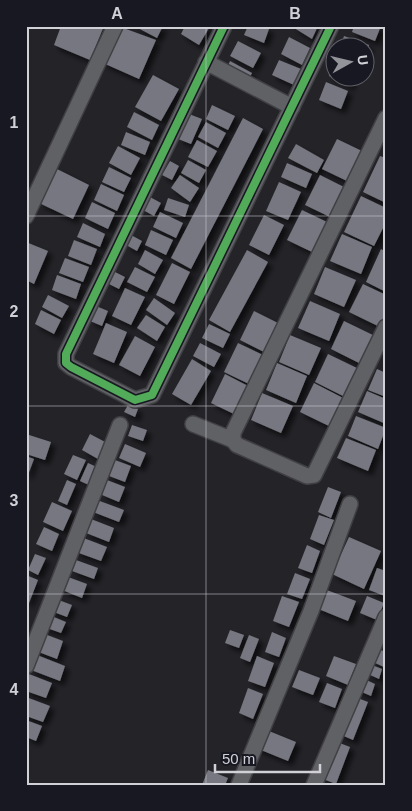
<svg xmlns="http://www.w3.org/2000/svg" width="412" height="811" viewBox="0 0 412 811" font-family="Arial,sans-serif">
  <style>
    .building { fill: #767780; filter: url(#shadow) }
    .lines { fill: none; stroke-linecap: round; stroke-linejoin: round }
    .street-casing { stroke: #404044; stroke-width: 18 }
    .street { stroke: #606165; stroke-width: 15 }
    .cycleway-casing { stroke: #171821; stroke-width: 11 }
    .cycleway { stroke: #51ab58; stroke-width: 8 }
    .grid { fill: none; stroke: #d0d0d7; stroke-width: 1; stroke-opacity: 0.55 }
    .neatline { fill: none; stroke: #d0d0d7; stroke-width: 2 }
    .grid-label { font-size: 16px; text-anchor: middle; font-weight: bold; fill: #d0d0d7 }
  </style>
  <defs>
    <filter id="shadow"><feDropShadow dx="4.5" dy="4.5" stdDeviation="2.5" flood-color="#0009"/></filter>
  </defs>
  <rect width="100%" height="100%" fill="#232328"/>
  <g class="building">
    <path d="M61,26h43l-14,34 -36,-15z"/>
    <path d="M118,26l38,14 -17,39 -36,-16z"/>
    <path d="M134,26h29l-6,12z"/>
    <path d="M185,26h22l2,2 -10,17 -18,-11z"/>
    <path d="M248,26h14l7,3 -5,14 -20,-8z"/>
    <path d="M291,26h27l-6,13z"/>
    <path d="M354,26h27l-6,15 -23,-9z"/>
    <path d="M344,36l25,9 -4,12 -1,-9h-24z"/>
    <path d="M289,37l21,11 -8,17 -21,-11z"/>
    <path d="M238,41l23,12 -8,15 -23,-12z"/>
    <path d="M279,60l22,9 -7,16 -22,-10z"/>
    <path d="M230,61l22,12 -3,6 -22,-11z"/>
    <path d="M334,63v15h19l-3,8 -21,-10z"/>
    <path d="M153,75l26,14 -18,32 -26,-14z"/>
    <path d="M326,82l22,9 -7,18 -22,-9z"/>
    <path d="M212,105l23,11 -7,14 -22,-11z"/>
    <path d="M134,112l25,13 -7,15 -25,-13z"/>
    <path d="M189,114l13,5 -11,25 -13,-5z"/>
    <path d="M243,118l20,11 -72,140 -20,-11z"/>
    <path d="M206,122l20,11 -8,15 -20,-11z"/>
    <path d="M126,132l24,10 -5,13 -24,-10z"/>
    <path d="M337,139l25,12 -15,30 -25,-12z"/>
    <path d="M197,140l20,11 -9,16 -20,-10z"/>
    <path d="M296,144l28,16 -7,13 -29,-15z"/>
    <path d="M118,146l22,12 -9,17 -22,-12z"/>
    <path d="M380,156l6,2v45l-23,-11z"/>
    <path d="M188,160l18,10 -7,13 -18,-10z"/>
    <path d="M170,161l9,5 -7,14 -10,-5z"/>
    <path d="M287,163l25,11 -6,14 -25,-11z"/>
    <path d="M109,167l22,11 -7,14 -22,-10z"/>
    <path d="M55,168l34,17 -16,34 -34,-16z"/>
    <path d="M180,175l19,13 -9,14 -19,-14z"/>
    <path d="M320,175l24,12 -14,30 -25,-12z"/>
    <path d="M279,182l22,10 -13,28 -22,-9z"/>
    <path d="M101,184l23,11 -7,16 -23,-11z"/>
    <path d="M361,196l25,12v14l-12,24 -30,-14z"/>
    <path d="M150,197l11,6 -7,13 -11,-6z"/>
    <path d="M168,198l21,7 -4,12 -21,-7z"/>
    <path d="M92,202l23,11 -7,16 -23,-11z"/>
    <path d="M302,210l25,12 -15,30 -25,-12z"/>
    <path d="M160,212l23,11 -7,15 -23,-11z"/>
    <path d="M264,215l20,10 -15,30 -20,-10z"/>
    <path d="M83,223l22,11 -5,13 -23,-10z"/>
    <path d="M151,230l22,10 -7,15 -21,-10z"/>
    <path d="M342,234l30,13 -11,27 -31,-13z"/>
    <path d="M131,235l11,6 -5,10 -11,-6z"/>
    <path d="M74,240l23,9 -6,16 -23,-9z"/>
    <path d="M26,242l22,9 -14,33 -8,-4z"/>
    <path d="M381,249l5,3v40l-20,-10z"/>
    <path d="M145,250l18,10 -8,14 -17,-10z"/>
    <path d="M247,250l21,12 -38,70 -21,-12z"/>
    <path d="M65,258l24,9 -6,15 -24,-9z"/>
    <path d="M172,263l18,9 -16,32 -18,-9z"/>
    <path d="M135,267l20,10 -8,15 -20,-10z"/>
    <path d="M325,267l31,13 -12,27 -30,-13z"/>
    <path d="M113,271l12,6 -6,12 -12,-6z"/>
    <path d="M57,275l24,9 -5,15 -24,-9z"/>
    <path d="M363,284l23,11v24l-4,9 -33,-16z"/>
    <path d="M125,288l20,9 -14,28 -19,-9z"/>
    <path d="M48,295l21,11 -7,12 -20,-11z"/>
    <path d="M154,298l21,15 -8,12 -21,-15z"/>
    <path d="M310,301l30,13 -11,27 -31,-13z"/>
    <path d="M96,306l12,5 -6,15 -12,-5z"/>
    <path d="M41,310l20,10 -7,14 -19,-10z"/>
    <path d="M254,311l24,12 -14,29 -24,-12z"/>
    <path d="M146,315l19,12 -8,14 -20,-13z"/>
    <path d="M344,321l33,16 -14,28 -32,-16z"/>
    <path d="M106,323l21,9 -13,31 -21,-9z"/>
    <path d="M209,324l21,10 -7,14 -21,-10z"/>
    <path d="M290,335l31,13 -12,27 -30,-13z"/>
    <path d="M135,336l20,11 -15,29 -21,-11z"/>
    <path d="M200,343l21,11 -7,13 -21,-11z"/>
    <path d="M238,343l25,12 -14,29 -25,-12z"/>
    <path d="M328,354l33,16 -14,28 -32,-16z"/>
    <path d="M192,359l19,12 -20,34 -19,-11z"/>
    <path d="M277,363l30,13 -11,27 -30,-13z"/>
    <path d="M377,369l9,4v24l-18,-7z"/>
    <path d="M225,374l25,13 -14,28 -25,-12z"/>
    <path d="M314,383l33,17 -14,28 -33,-16z"/>
    <path d="M367,391l19,8v25l-28,-12z"/>
    <path d="M262,393l31,13 -12,27 -30,-13z"/>
    <path d="M128,405l10,4 -3,8 -11,-5z"/>
    <path d="M356,416l30,12 -8,21 -30,-13z"/>
    <path d="M132,425l15,5 -4,11 -15,-5z"/>
    <path d="M26,434l25,8 -6,18 -19,-6z"/>
    <path d="M90,434l17,9 -9,16 -16,-9z"/>
    <path d="M346,438l30,12 -8,21 -31,-13z"/>
    <path d="M125,444l21,9 -6,14 -21,-9z"/>
    <path d="M73,455l13,5 -9,20 -13,-6z"/>
    <path d="M26,456l8,3 -6,16 -2,-1z"/>
    <path d="M115,460l16,6 -6,16 -16,-6z"/>
    <path d="M88,463l11,5 -8,18 -11,-5z"/>
    <path d="M67,480l9,4 -9,21 -9,-4z"/>
    <path d="M107,480l18,7 -6,15 -17,-7z"/>
    <path d="M328,487l13,5 -10,26 -13,-6z"/>
    <path d="M97,500l27,10 -5,12 -26,-10z"/>
    <path d="M52,502l20,9 -9,20 -20,-9z"/>
    <path d="M319,515l15,5 -10,25 -14,-6z"/>
    <path d="M91,519l23,9 -5,14 -23,-9z"/>
    <path d="M44,527l15,7 -7,17 -16,-7z"/>
    <path d="M81,537l26,10 -6,14 -25,-9z"/>
    <path d="M349,537l32,14 -17,38 -32,-15z"/>
    <path d="M307,545l13,6 -8,22 -14,-5z"/>
    <path d="M35,554l11,4 -8,17 -10,-5z"/>
    <path d="M76,560l22,8 -4,11 -22,-8z"/>
    <path d="M377,568l9,3 -1,25 -16,-6z"/>
    <path d="M295,573l15,6 -8,20 -15,-5z"/>
    <path d="M26,575l12,5 -9,23 -3,-1z"/>
    <path d="M68,577l19,7 -5,14 -20,-8z"/>
    <path d="M324,589l32,12 -8,20 -32,-13z"/>
    <path d="M282,596l17,6 -10,25 -16,-6z"/>
    <path d="M367,596l17,7 -7,17 -17,-7z"/>
    <path d="M56,599l16,6 -5,12 -16,-6z"/>
    <path d="M49,615l17,7 -5,11 -17,-6z"/>
    <path d="M230,630l14,5 -5,13 -14,-5z"/>
    <path d="M272,632l14,6 -7,19 -14,-5z"/>
    <path d="M42,633l21,8 -6,18 -21,-8z"/>
    <path d="M249,635l10,4 -9,23 -10,-4z"/>
    <path d="M378,649l8,3v16l-13,-6z"/>
    <path d="M37,655l28,11 -5,15 -29,-11z"/>
    <path d="M257,656l17,7 -9,24 -17,-6z"/>
    <path d="M334,656l22,8 -8,21 -22,-9z"/>
    <path d="M372,665l10,4 -3,10 -11,-5z"/>
    <path d="M299,670l21,8 -7,17 -21,-8z"/>
    <path d="M29,674l23,9 -6,15 -20,-7z"/>
    <path d="M362,678l13,6 -4,12 -14,-6z"/>
    <path d="M327,683l15,6 -7,19 -16,-6z"/>
    <path d="M248,688l15,6 -10,25 -14,-6z"/>
    <path d="M26,697l24,9 -7,16 -17,-6z"/>
    <path d="M355,697l13,5 -15,38 -14,-6z"/>
    <path d="M26,720l16,6 -6,15 -10,-4z"/>
    <path d="M264,729l32,13 -8,19 -32,-13z"/>
    <path d="M337,742l13,5 -14,37 -13,-5z"/>
    <path d="M208,770l20,8 -3,7h-23z"/>
  </g>
  <g class="lines">
    <defs>
      <g id="street">
        <path d="M224,26l-158,328v9l5,4 64,33 17,-5 179,-369"/>
        <path d="M206,62l86,45"/>
        <path d="M386,118l-153,315v7l4,5 70,31 7,-1 72,-148"/>
        <path d="M26,216l89,-190"/>
        <path d="M193,424l40,16"/>
        <path d="M26,666l94,-241"/>
        <path d="M239,785l72,-174 39,-107"/>
        <path d="M314,785l72,-168"/>
      </g>
    </defs>
    <use href="#street" class="street-casing"/>
    <use href="#street" class="street"/>
    <defs>
      <path id="cycleway" d="M224,26l-158,328v9l5,4 64,33 17,-5 179,-369"/>
    </defs>
    <use href="#cycleway" class="cycleway-casing"/>
    <use href="#cycleway" class="cycleway"/>
  </g>
  <path class="grid" d="M206,26v759M26,216h360M26,406h360M26,594h360"/>
  <rect width="412" height="811" fill="none" stroke="#171821" stroke-width="55"/>
  <g transform="translate(350 62) rotate(82)"><circle r="24" fill="#171821" stroke="#61626a"/>
  <path d="M0-4L9 19L0 12L-9 19Z" fill="#93939a"/>
  <text y="-8" font-size="14" font-weight="bold" text-anchor="middle" fill="#d0d0d7">U</text>
  </g>
  <path d="M215 764v8h105v-8" fill="none" stroke="#d0d0d7" stroke-width="2.5"/>
  <text x="222" y="764" font-size="15" fill="#d0d0d7" stroke="#171821" stroke-width="4" paint-order="stroke">50 m</text>
  <rect x="28" y="28" width="356" height="756" class="neatline"/>
  <g class="grid-label">
    <text x="117" y="19">A</text>
    <text x="295" y="19">B</text>
    <text x="14" y="128">1</text>
    <text x="14" y="317">2</text>
    <text x="14" y="506">3</text>
    <text x="14" y="695">4</text>
  </g>
</svg>
